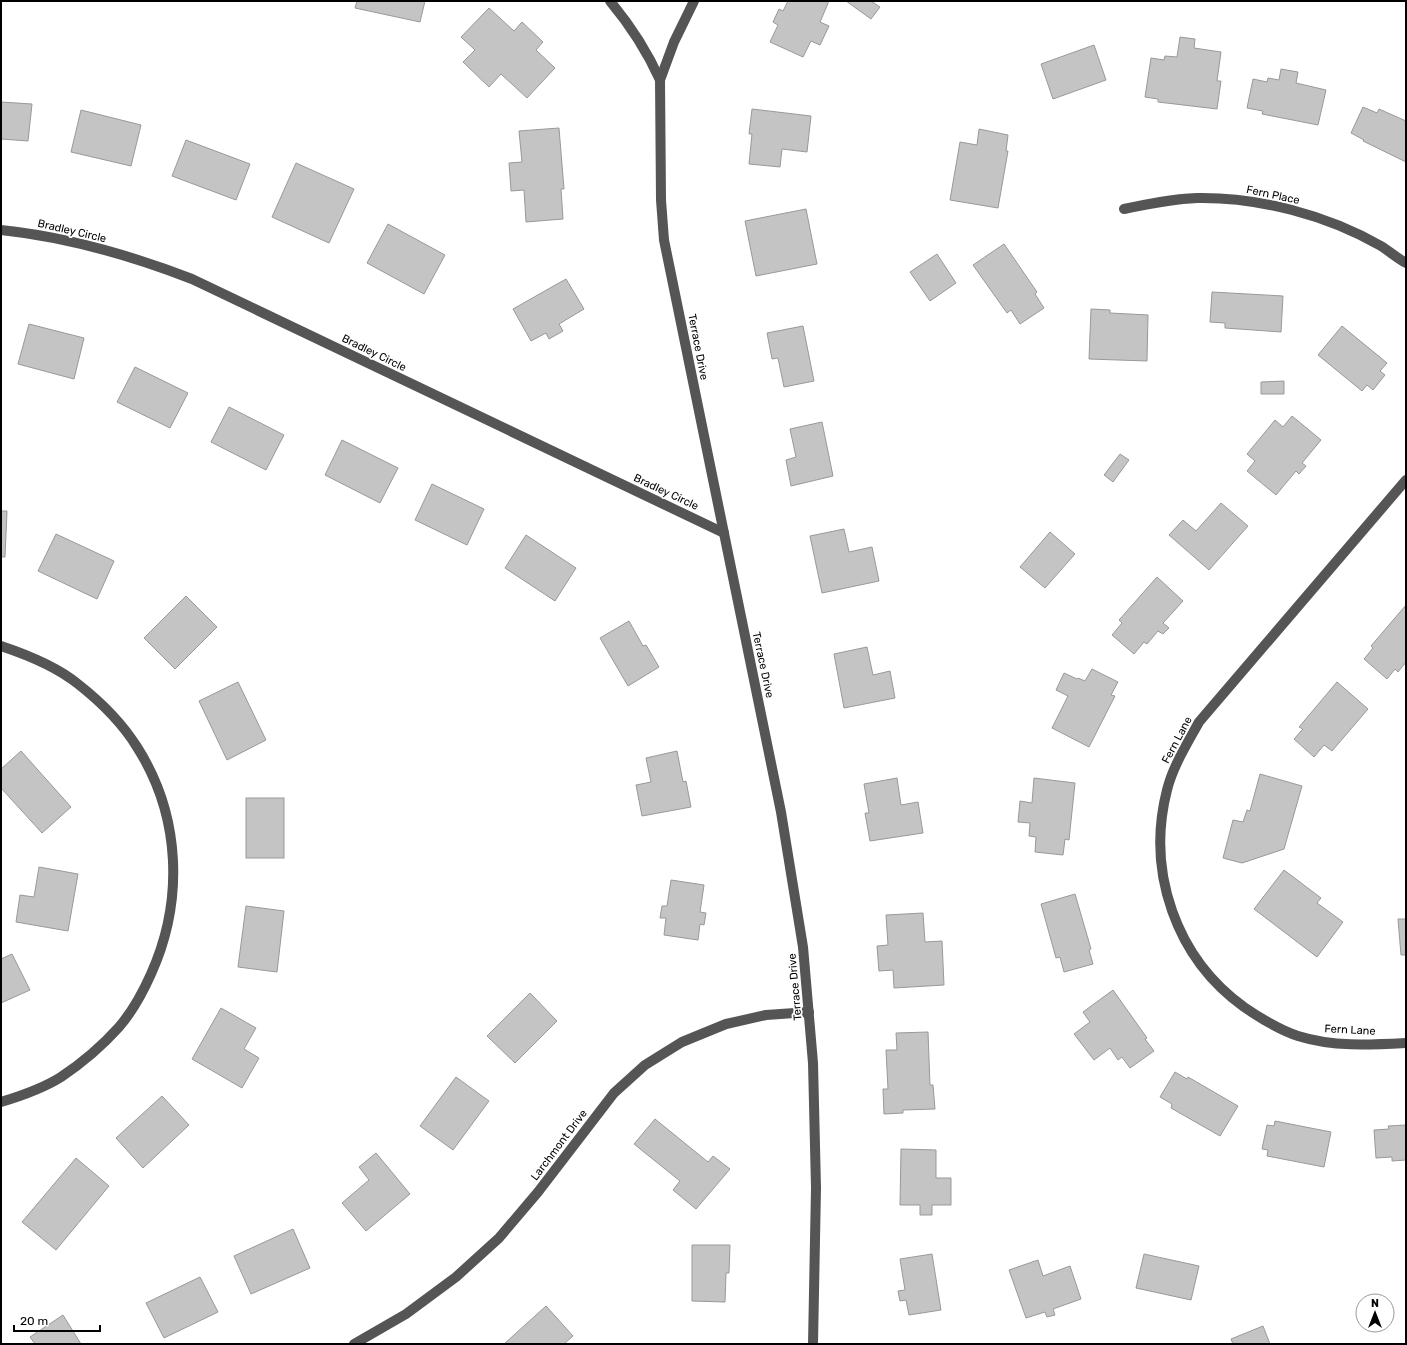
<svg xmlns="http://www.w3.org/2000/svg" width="1407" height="1345" viewBox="0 0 1407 1345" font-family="Rubik,sans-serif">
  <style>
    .building { fill: #c4c4c4; stroke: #999 }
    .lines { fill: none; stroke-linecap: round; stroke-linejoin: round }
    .minor { stroke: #555; stroke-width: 10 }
    .labels { text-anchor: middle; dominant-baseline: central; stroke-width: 3.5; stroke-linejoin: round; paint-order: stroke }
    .street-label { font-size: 11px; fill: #000; stroke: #fff }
  </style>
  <rect width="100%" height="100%" fill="#fff"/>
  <g class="building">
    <path d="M357,1h68l-5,21 -65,-14z"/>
    <path d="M788,1h41l-9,21 9,4 -9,19 -9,-4 -8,16 -33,-15 8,-17 -5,-3 6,-13 4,2z"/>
    <path d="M846,1h25l9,6 -9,12z"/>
    <path d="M489,8l25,23 8,-9 21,20 -7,8 19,18 -28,30 -26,-24 -12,13 -26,-25 12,-12 -14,-13z"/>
    <path d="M1180,37l15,2 -1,9 27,4 -4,29h4l-4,28 -59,-7v-3l-13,-2 6,-39 13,2 1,-4 12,1z"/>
    <path d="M1094,45l12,35 -53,19 -12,-35z"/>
    <path d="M1281,69l17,3 -2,11 30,7 -8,35 -56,-11 1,-3 -16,-3 6,-29 14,3 1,-4 11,2z"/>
    <path d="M1,102l31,2 -4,37 -27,-2z"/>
    <path d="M1363,107l14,6 2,-4 27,12v41l-43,-21 1,-1 -13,-7z"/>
    <path d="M752,109l59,7 -4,36 -25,-3 -2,18 -31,-3 3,-30h-3z"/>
    <path d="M81,110l60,15 -10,41 -60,-14z"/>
    <path d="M559,128l5,61h-3l2,30 -37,3 -2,-32 -13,1 -2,-28 13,-1 -3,-31z"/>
    <path d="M979,129l29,6 -2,16h2l-10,57 -48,-8 10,-58 17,3z"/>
    <path d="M186,140l64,24 -14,36 -64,-24z"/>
    <path d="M296,163l58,26 -25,54 -57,-26z"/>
    <path d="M806,209l11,55 -61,12 -11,-55z"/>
    <path d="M388,224l57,31 -21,39 -57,-31z"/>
    <path d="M1004,244l33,48 -2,2 9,14 -24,16 -9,-14 -4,3 -34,-48z"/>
    <path d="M937,254l19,29 -26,18 -20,-29z"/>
    <path d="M566,279l18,30 -25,15 4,7 -14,8 -3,-6 -15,8 -18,-32z"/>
    <path d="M1212,292l71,4 -2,36 -56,-4v-5l-15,-1z"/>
    <path d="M1091,309l19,1v3l38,2 -1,46 -58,-2z"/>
    <path d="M29,324l55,14 -10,41 -56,-15z"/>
    <path d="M803,326l11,55 -30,6 -6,-29 -6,1 -5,-26z"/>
    <path d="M1342,326l45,37 -7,8 5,4 -12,15 -6,-5 -5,6 -44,-36z"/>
    <path d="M135,367l53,26 -18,35 -53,-26z"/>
    <path d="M1284,381v13h-23v-12z"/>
    <path d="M229,407l55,28 -18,35 -55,-28z"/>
    <path d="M1292,416l29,24 -19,23 4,3 -7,8 -3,-3 -20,24 -29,-24 8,-10 -8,-7 28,-34 8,7z"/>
    <path d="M822,422l11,54 -42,10 -5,-26 10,-3 -6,-28z"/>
    <path d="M342,440l56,28 -18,35 -55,-28z"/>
    <path d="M1120,454l9,6 -16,22 -9,-7z"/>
    <path d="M432,484l52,25 -17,36 -52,-25z"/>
    <path d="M1221,503l27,23 -39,44 -40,-35 14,-15 13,11z"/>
    <path d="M1,511h6l-2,46h-4z"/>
    <path d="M844,529l5,23 23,-5 7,34 -57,12 -12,-57z"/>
    <path d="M1050,532l25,22 -30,34 -25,-21z"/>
    <path d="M56,534l58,27 -17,38 -59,-28z"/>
    <path d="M526,535l50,33 -21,33 -50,-33z"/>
    <path d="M1157,577l26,24 -20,22 6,5 -6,6 -5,-3 -11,13 -3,-2 -10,12 -22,-19 10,-12 -3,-3z"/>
    <path d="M186,596l31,31 -42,42 -31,-31z"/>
    <path d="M1406,605v57l-8,10 -3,-3 -8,10 -23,-20 9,-11 -2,-2z"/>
    <path d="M629,621l14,25 3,-1 13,22 -31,19 -28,-48z"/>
    <path d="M867,647l6,28 17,-4 5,27 -51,10 -10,-54z"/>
    <path d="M1092,669l26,13 -7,13 4,1 -26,51 -37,-19 16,-32 -12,-6 8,-17 13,6 1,-1 7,3z"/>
    <path d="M238,682l28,58 -39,20 -28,-59z"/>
    <path d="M1337,682l31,27 -36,42 -8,-6 -10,12 -20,-18 9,-10 -4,-2z"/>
    <path d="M21,751l50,56 -29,26 -41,-45v-19z"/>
    <path d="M677,751l6,31 3,-1 5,26 -49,9 -6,-31 15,-3 -5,-24z"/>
    <path d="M1260,774l42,12 -18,63 -42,14 -19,-5 10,-38 10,2 4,-12 3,1z"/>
    <path d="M897,778l4,27 17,-3 5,31 -53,8 -5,-28h4l-5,-29z"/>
    <path d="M1034,778l41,5 -6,57 -4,-1 -2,16 -28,-3 1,-15 -7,-1 1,-13 -12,-1 2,-21 12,2z"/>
    <rect x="246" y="798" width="38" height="60"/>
    <path d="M39,867l39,7 -10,57 -52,-9 4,-27 14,2z"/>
    <path d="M1284,870l37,28 -4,5 26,19 -26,35 -63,-48z"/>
    <path d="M671,880l33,5 -4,27 6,1 -2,12 -4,-1 -2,16 -34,-5 2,-17h-6l2,-12h5z"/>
    <path d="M1075,894l16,55 -2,1 4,14 -29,8 -4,-15 -4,1 -15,-54z"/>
    <path d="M246,906l38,5 -7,61 -39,-5z"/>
    <path d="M923,913l2,29 17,-1 2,44 -50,3 -1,-18 -14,1 -2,-25 11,-1 -2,-30z"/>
    <path d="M1398,919h8v36h-5z"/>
    <path d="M12,954l18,36 -29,13v-44z"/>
    <path d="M1113,990l34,48 -2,1 9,12 -24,17 -8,-11 -4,3 -8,-12 -16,12 -20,-26 16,-12 -7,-10z"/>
    <path d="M530,993l27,28 -42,42 -28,-27z"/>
    <path d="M221,1008l35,20 -12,21 15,9 -17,30 -50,-29z"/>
    <path d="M928,1032l2,53h3l2,24 -32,1v3l-19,1 -1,-25h5l-2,-39h11l-1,-17z"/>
    <path d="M1175,1072l12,7 1,-2 50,29 -18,30 -49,-28 1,-4 -12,-7z"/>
    <path d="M456,1077l33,24 -36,49 -33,-24z"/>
    <path d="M162,1096l27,29 -46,43 -27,-30z"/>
    <path d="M655,1119l53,43 5,-6 17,13 -34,40 -23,-19 7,-9 -46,-37z"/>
    <path d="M1275,1121l56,11 -7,35 -57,-11 1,-6 -6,-1 5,-24 7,1z"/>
    <path d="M1406,1125v35l-14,1v-4l-16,1 -2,-28 15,-1 -1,-3z"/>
    <path d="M901,1149l35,1v28h15v27h-19v10h-12v-10h-20z"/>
    <path d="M376,1153l34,41 -44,37 -24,-28 27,-23 -10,-13z"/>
    <path d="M76,1158l33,28 -53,64 -34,-28z"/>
    <path d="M293,1229l17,39 -59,26 -17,-38z"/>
    <path d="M692,1245h38l-1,28h-3l-1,29 -33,-1z"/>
    <path d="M932,1254l9,56 -32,5 -3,-15 -6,1 -2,-10 7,-1 -5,-31z"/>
    <path d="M1144,1254l55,12 -8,34 -55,-12z"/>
    <path d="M1038,1260l5,16 27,-10 11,33 -28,10 2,6 -8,2 -2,-5 -19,6 -17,-48z"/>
    <path d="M200,1277l18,35 -54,26 -18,-35z"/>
    <path d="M546,1306l27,30 -9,8h-60z"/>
    <path d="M63,1315l18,29h-46l-5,-7z"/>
    <path d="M1263,1326l7,18h-37l-2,-5z"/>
  </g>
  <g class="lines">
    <g class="minor">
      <path d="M610,1c20,24 37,50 50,79"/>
      <path d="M694,1l-20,41 -14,38 1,120 3,40 117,572 22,135 10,116 1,41 2,84 -3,156"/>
      <path d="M1124,209c24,-5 48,-10 73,-11 62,-1 130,17 184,48 8,5 16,12 25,17"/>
      <path d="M1,230c67,7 129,25 191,49l532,254"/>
      <path d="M1406,480l-207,242c-12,22 -26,44 -32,68 -21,82 9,168 77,217 16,11 36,23 54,29 35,11 71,9 108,7"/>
      <path d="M1,646c27,9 55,20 77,38 23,18 44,39 59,63 44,69 47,154 14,227 -8,18 -19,38 -32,53 -17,19 -37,36 -58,50 -19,12 -40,19 -60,25"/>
      <path d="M354,1344l52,-30 50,-37 43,-39 39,-46 76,-99 31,-28 37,-23 44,-18 40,-9 43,-3"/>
    </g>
  </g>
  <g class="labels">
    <g class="street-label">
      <text transform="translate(1273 195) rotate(12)">Fern Place</text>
      <text transform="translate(72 231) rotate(13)">Bradley Circle</text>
      <text transform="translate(698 347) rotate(79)">Terrace Drive</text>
      <text transform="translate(374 353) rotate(26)">Bradley Circle</text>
      <text transform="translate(666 492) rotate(25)">Bradley Circle</text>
      <text transform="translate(763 665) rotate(78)">Terrace Drive</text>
      <text transform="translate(1177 740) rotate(-62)">Fern Lane</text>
      <text transform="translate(795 987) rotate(-95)">Terrace Drive</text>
      <text transform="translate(1350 1030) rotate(3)">Fern Lane</text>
      <text transform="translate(559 1145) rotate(-53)">Larchmont Drive</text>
    </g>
  </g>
  <rect width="1407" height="1345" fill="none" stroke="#000000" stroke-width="4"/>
  <g transform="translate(1375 1313)"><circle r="19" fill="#ffffff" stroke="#999999"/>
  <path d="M0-3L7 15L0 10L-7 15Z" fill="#000000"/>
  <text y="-6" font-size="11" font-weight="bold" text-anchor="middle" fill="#000000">N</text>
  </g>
  <path d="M14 1325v6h86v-6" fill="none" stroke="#000000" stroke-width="2"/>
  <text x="20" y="1325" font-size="12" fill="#000000" stroke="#ffffff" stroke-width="3" paint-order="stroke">20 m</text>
</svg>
